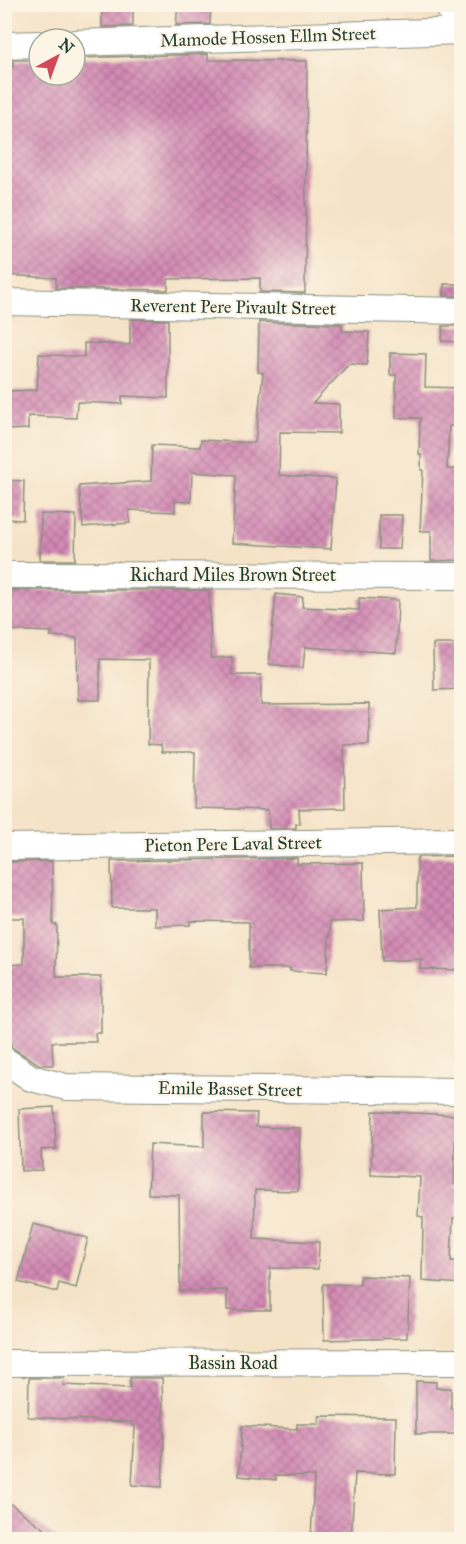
<svg xmlns="http://www.w3.org/2000/svg" width="466" height="1544" viewBox="0 0 466 1544" font-family="'IM FELL Great Primer',serif">
  <style>
    .building { fill: url(#building-cross-hatch) }
    .lines { fill: none; stroke-linecap: round; stroke-linejoin: round }
    .street-casing { stroke: #8a907e; stroke-width: 28 }
    .street { stroke: #fff; stroke-width: 26 }
    .labels { text-anchor: middle; dominant-baseline: central; stroke-width: 4.5; stroke-linejoin: round; paint-order: stroke }
    .street-label { font-size: 18px; fill: #1f3d34; stroke: #fcf5e5 }
  </style>
  <defs>
    <pattern id="building-cross-hatch" width="8" height="8" patternUnits="userSpaceOnUse" patternTransform="scale(1.5)"><rect width="8" height="8" fill="#d48ab5"/><path d="M0 0l8 8M0 8l8-8" fill="none" stroke="#ab7294"/></pattern>
  </defs>
  <rect width="100%" height="100%" fill="#fcf5e5"/>
  <filter id="ink" filterUnits="userSpaceOnUse"><feTurbulence type="fractalNoise" baseFrequency=".0167" numOctaves="2"/><feDisplacementMap in="SourceGraphic" scale="12" xChannelSelector="R" yChannelSelector="G"/><feConvolveMatrix kernelMatrix="1 2 1 2 8 2 1 2 1" color-interpolation-filters="sRGB"/></filter>
  <filter id="wash" filterUnits="userSpaceOnUse"><feTurbulence type="fractalNoise" baseFrequency=".008" numOctaves="4" result="noise"/><feDisplacementMap in="SourceGraphic" scale="24" xChannelSelector="R" yChannelSelector="G"/><feGaussianBlur stdDeviation="1.35" result="paint"/><feColorMatrix in="noise" values="0 0 0 0 0 0 0 0 0 0 0 0 0 0 0 0 0 1.4 0 .05"/><feComposite in="paint" operator="in"/></filter>
  <g filter="url(#wash)">
    <rect width="100%" height="100%" fill="#f5e3c8"/>
    <g id="blocks">
      <g class="building">
        <path d="M102,4h31v22l-31,1z"/>
        <path d="M178,4h33l-1,20 -34,1z"/>
        <path d="M208,54v6l99,1 -2,232 -45,-1v-14l-92,1v11l-112,-2v-10l-52,-3v-132l4,-49h-4v-27h9v-7h26v15h36v-17z"/>
        <rect x="444" y="284" width="18" height="12"/>
        <path d="M130,319l38,1v78l-46,-2v8l-45,-2 -1,16 -48,-2v13l-24,1v-39l33,-1 2,-36 45,3v-14l46,2z"/>
        <path d="M259,322l83,2v7l27,1 -2,33 -18,-1 -36,39 26,1v29l-59,-1 -1,43 57,4 -5,70 -99,-6 4,-68 -44,-3 -1,30 -16,-1v11l-46,-2 1,13 -47,4 -4,-41 72,-5 1,-36 48,2 1,-7 54,3 8,-70 -5,-1z"/>
        <path d="M443,326h19v16l-20,-1z"/>
        <path d="M390,353l36,1 -1,33 37,1v38h-13l-2,43h11l-3,44h7v47l-31,1v-30h-11l3,-61h-2v-15l-2,-1 1,-36h-24v-43h-6z"/>
        <path d="M4,480l20,1 -1,39 -19,-1z"/>
        <path d="M41,514l35,1 -1,45h-35z"/>
        <path d="M379,515h23l-2,34h-21z"/>
        <path d="M4,590h205l2,68 21,-1v18h29v30l108,-1v41h-25l1,63 -46,1 1,15h-4v4l-27,1 -1,-19 -74,-2 1,-56h-33l-1,-7 -13,-1 1,-84 -49,-1v41h-22l-1,-62 -26,-2 1,-4 -48,-2z"/>
        <path d="M276,594l27,3 -1,10 57,3v-12l39,2 -2,53 -91,-6 -2,21 -34,-4z"/>
        <path d="M433,644h24v9h5v36l-28,1z"/>
        <path d="M457,856l1,85h4v29l-42,-1 1,-10 -39,2 -2,-52 37,-2v-50z"/>
        <path d="M297,858v6l66,-1 1,58 -34,1 -3,51 -37,-2v-3h-41v-46l-59,-1v4l-35,1v-18h-43l-1,-47z"/>
        <path d="M52,861l1,64h4l-1,52h45v56h-6l1,9h-44l1,23h-13l-29,-18v-11h-7v-71l20,-1v-46h-20v-56z"/>
        <path d="M54,1107l2,42 -15,1 1,20 -21,1 -2,-62z"/>
        <path d="M373,1111l83,4 -2,70 5,1 -2,32h-4l-2,43h11v23l-40,-3 1,-64 -5,-1 2,-39 -49,-2z"/>
        <path d="M204,1112l53,1 -1,14 44,1 -2,63 -43,-1 -1,49 65,3 -1,27 -48,-1v42h-43v-20l-47,1 -1,-96 -31,-1 2,-50 54,3z"/>
        <path d="M33,1224l55,14 -12,50 -17,-5 -2,9 -39,-10z"/>
        <path d="M360,1276l50,2 -3,60 -83,2 -1,-56 37,1z"/>
        <path d="M29,1378h35l-1,7 67,3v-10h32l2,64 -2,45 -30,-2 3,-59h-3l-1,-4 -103,-5z"/>
        <path d="M416,1381l20,1v6h15v21l11,1v24h-46z"/>
        <path d="M319,1416l77,1 -1,57 -40,-1 -4,66h-40l3,-63 -38,-1v5l-37,-4 3,-50 55,3v-5h22z"/>
        <path d="M4,1499l54,40h-54z"/>
      </g>
    </g>
  </g>
  <g filter="url(#ink)">
    <use href="#blocks" fill-opacity="0" stroke="#8a907e" stroke-width="1.5"/>
    <g class="lines">
      <defs>
        <g id="street">
          <path d="M447,4l15,24"/>
          <path d="M75,43l387,-12"/>
          <path d="M4,45l35,-1"/>
          <path d="M4,302l458,9"/>
          <path d="M4,575l458,1"/>
          <path d="M4,847l458,-6"/>
          <path d="M4,1060l27,18 35,9 396,4"/>
          <path d="M4,1363l458,-1"/>
        </g>
      </defs>
      <use href="#street" class="street-casing"/>
      <use href="#street" class="street"/>
    </g>
  </g>
  <g class="labels">
    <g class="street-label">
      <text transform="translate(268 37) rotate(-2)">Mamode Hossen Ellm Street</text>
      <text transform="translate(233 307) rotate(1)">Reverent Pere Pivault Street</text>
      <text x="233" y="575">Richard Miles Brown Street</text>
      <text transform="translate(233 844) rotate(-1)">Pieton Pere Laval Street</text>
      <text transform="translate(230 1089) rotate(1)">Emile Basset Street</text>
      <text x="233" y="1363">Bassin Road</text>
    </g>
  </g>
  <rect width="466" height="1544" fill="none" stroke="#fcf5e5" stroke-width="24"/>
  <g transform="translate(57 57) rotate(41)"><circle r="28" fill="#fcf5e5" stroke="#a4ab9e" stroke-width="1.5"/>
  <path d="M0-4.5L10 22L0 15L-10 22Z" fill="#d1495b"/>
  <text y="-9" font-size="16" font-weight="bold" text-anchor="middle" fill="#1f3d34">N</text>
  </g>
</svg>
